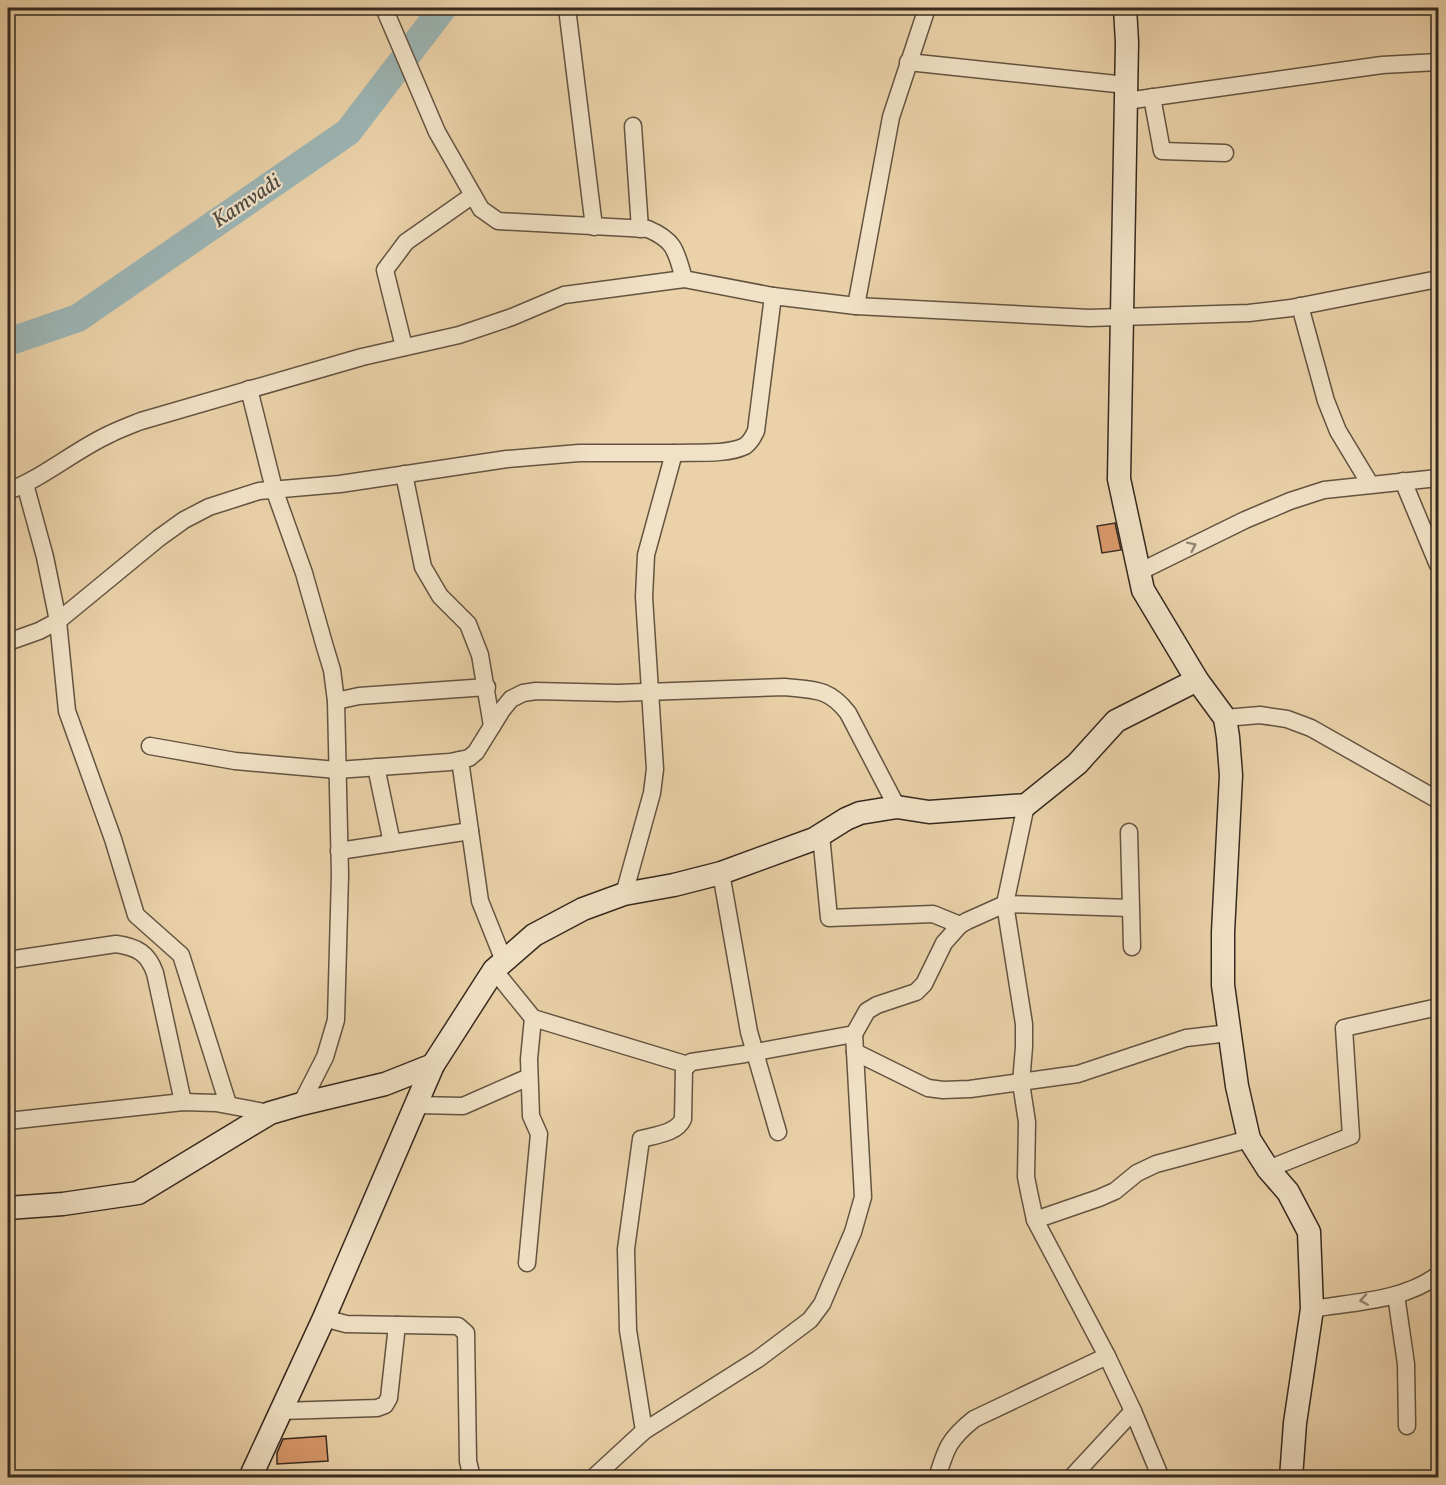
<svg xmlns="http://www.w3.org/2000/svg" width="1446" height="1485" viewBox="0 0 1446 1485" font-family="Vollkorn,serif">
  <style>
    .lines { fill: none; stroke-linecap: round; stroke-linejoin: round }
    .river { stroke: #9cb4b3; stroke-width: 28 }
    .building { fill: #d9986b; stroke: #362a1f; stroke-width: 1.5 }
    .street-casing { stroke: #635441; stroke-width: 19 }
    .secondary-casing { stroke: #362a1f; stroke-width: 25 }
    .street { stroke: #f1e1c6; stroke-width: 16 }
    .secondary { stroke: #f1e1c6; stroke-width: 22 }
    .oneway { stroke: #948672 }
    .labels { text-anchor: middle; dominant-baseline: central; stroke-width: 4.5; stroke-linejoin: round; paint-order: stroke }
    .water-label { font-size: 22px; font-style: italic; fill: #504c44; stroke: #f1e1c6 }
  </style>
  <rect width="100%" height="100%" fill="#ead1a8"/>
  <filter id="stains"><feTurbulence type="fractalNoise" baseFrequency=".00333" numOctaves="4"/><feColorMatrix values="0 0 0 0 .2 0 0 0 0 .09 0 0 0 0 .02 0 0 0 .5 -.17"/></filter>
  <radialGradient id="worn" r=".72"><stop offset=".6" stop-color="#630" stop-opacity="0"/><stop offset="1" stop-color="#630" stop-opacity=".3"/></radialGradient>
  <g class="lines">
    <path class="river" d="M8,342l70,-24 270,-186 95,-124"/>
  </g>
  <g class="building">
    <path d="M1115,523l6,27 -19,3 -5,-27z"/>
    <path d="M326,1436l2,25 -51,3v-11l6,-14z"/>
  </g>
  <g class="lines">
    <defs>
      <g id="street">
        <path d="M384,8l53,124 44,77 17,12 150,8c28,12 28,23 36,50l89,17 83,10 233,12 160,-5 42,-5 147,-29"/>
        <path d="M567,8l27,219"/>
        <path d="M908,62l218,23"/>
        <path d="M1152,97l10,54 63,2"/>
        <path d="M1126,101l256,-36 56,-3"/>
        <path d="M633,126l7,103"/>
        <path d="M856,306l35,-189 36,-109"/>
        <path d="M1300,306l26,95 12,30 32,53"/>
        <path d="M404,347l-19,-77 21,-28 67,-47"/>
        <path d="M249,389l25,100 30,84 21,74 7,23 4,31 4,174 -4,145 -11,37 -24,47"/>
        <path d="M674,453c19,-1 54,2 71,-7 6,-4 8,-9 11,-15l17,-135"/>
        <path d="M404,474l19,93 17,29 28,28 12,31 12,71"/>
        <path d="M1403,481l35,84"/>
        <path d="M25,484l20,73 13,64 9,90 46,128 23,76 45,40 47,149"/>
        <path d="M8,491c37,-14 67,-41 102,-57 10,-5 21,-9 31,-13l221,-64 97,-22 53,-18 52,-22 120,-16"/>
        <path d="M1139,572l106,-52 45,-19 34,-11 114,-12"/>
        <path d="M8,642l31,-11 19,-10 101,-83 25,-18 25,-13 50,-16 81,-7 167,-25 72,-6h95l-28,102 -2,42 11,172 -3,24 -28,101"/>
        <path d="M336,701l23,-5 128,-9"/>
        <path d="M1225,718l35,-3 27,4 24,9 127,72"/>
        <path d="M150,746l85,15 102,9 113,-8 19,-4 7,-6 26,-42 9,-11 12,-6 13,-2 82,2 167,-6c29,3 44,1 63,26l49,94"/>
        <path d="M460,760l20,141 24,60"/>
        <path d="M376,767l16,76 78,-12"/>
        <path d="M1026,805l-21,99 19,120v23l-3,36 6,39 -1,55 3,15 6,28 72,136 26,55 28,67"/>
        <path d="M1129,832l3,115"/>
        <path d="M821,835l8,83 104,-4 27,11"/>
        <path d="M339,851l53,-8"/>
        <path d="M721,873l28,159 29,100"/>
        <path d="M8,960l108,-16c21,3 32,9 39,29l28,129"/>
        <path d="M494,970l39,48 155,47"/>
        <path d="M855,1052l73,36 15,2 27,-1 108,-15 108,-36 43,-5"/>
        <path d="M416,1105l47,1 66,-29"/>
        <path d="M8,1121l175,-19 33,1 54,10"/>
        <path d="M1268,1169l83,-33 -7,-108 94,-21"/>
        <path d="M1035,1220l64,-22 16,-7 22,-18 19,-9 93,-25"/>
        <path d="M527,1263l12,-129 -8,-18 -2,-57 4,-41"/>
        <path d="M1396,1295l10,69 1,62"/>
        <path d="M1312,1309c42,-7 91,-8 126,-34"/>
        <path d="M324,1318l22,6 112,2 8,7 2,128 4,17"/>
        <path d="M281,1411l96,-3 8,-3 4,-7 8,-73"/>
        <path d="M644,1431l114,-72 52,-39 12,-16 31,-72 10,-35 -9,-163"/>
        <path d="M593,1478l51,-47 -16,-101 -2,-81 15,-110c15,-4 36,-6 42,-20l1,-50 7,-7 54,-8 109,-20 13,-23 10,-6 39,-13 8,-8 20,-41 16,-18 7,-4 38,-17 125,4"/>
        <path d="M937,1478c9,-30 12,-39 37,-59l133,-63"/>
        <path d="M1071,1478l62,-67"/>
      </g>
      <g id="secondary">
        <path d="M1197,680l28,38 3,19 3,38 -8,157v53l14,101 12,53 19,30 20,23 21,40 3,77 -17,114 -4,55"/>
        <path d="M8,1208l55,-4 75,-11 132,-80 31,-9 84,-20 48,-19"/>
        <path d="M250,1478l74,-160 109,-253 61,-95 40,-35 49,-26 41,-15 50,-9 47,-12 93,-34 32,-20 14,-6 37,-6 32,5 97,-7 51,-41 39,-43 81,-41 -54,-90 -24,-111 8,-437 -2,-34"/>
      </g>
    </defs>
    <use href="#street" class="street-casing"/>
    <use href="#secondary" class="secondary-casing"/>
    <use href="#street" class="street"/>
    <use href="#secondary" class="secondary"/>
  </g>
  <defs><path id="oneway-chevron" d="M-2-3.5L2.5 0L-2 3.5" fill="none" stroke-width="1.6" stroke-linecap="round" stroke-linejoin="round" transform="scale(1.5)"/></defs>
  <g class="oneway">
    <use href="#oneway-chevron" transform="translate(1192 546) rotate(-26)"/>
    <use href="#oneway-chevron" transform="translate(1364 1300) rotate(171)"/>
  </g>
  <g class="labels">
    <g class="water-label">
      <text transform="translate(247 202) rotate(-34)">Kamvadi</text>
    </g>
  </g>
  <rect width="1446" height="1485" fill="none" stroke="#ead1a8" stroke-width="30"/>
  <rect x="9" y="9" width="1428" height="1467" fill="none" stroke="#362a1f" stroke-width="3"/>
  <rect x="15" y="15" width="1416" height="1455" fill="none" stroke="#362a1f" stroke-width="1.5"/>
  <rect width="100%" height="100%" filter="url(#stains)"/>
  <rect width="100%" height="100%" fill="url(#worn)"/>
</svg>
